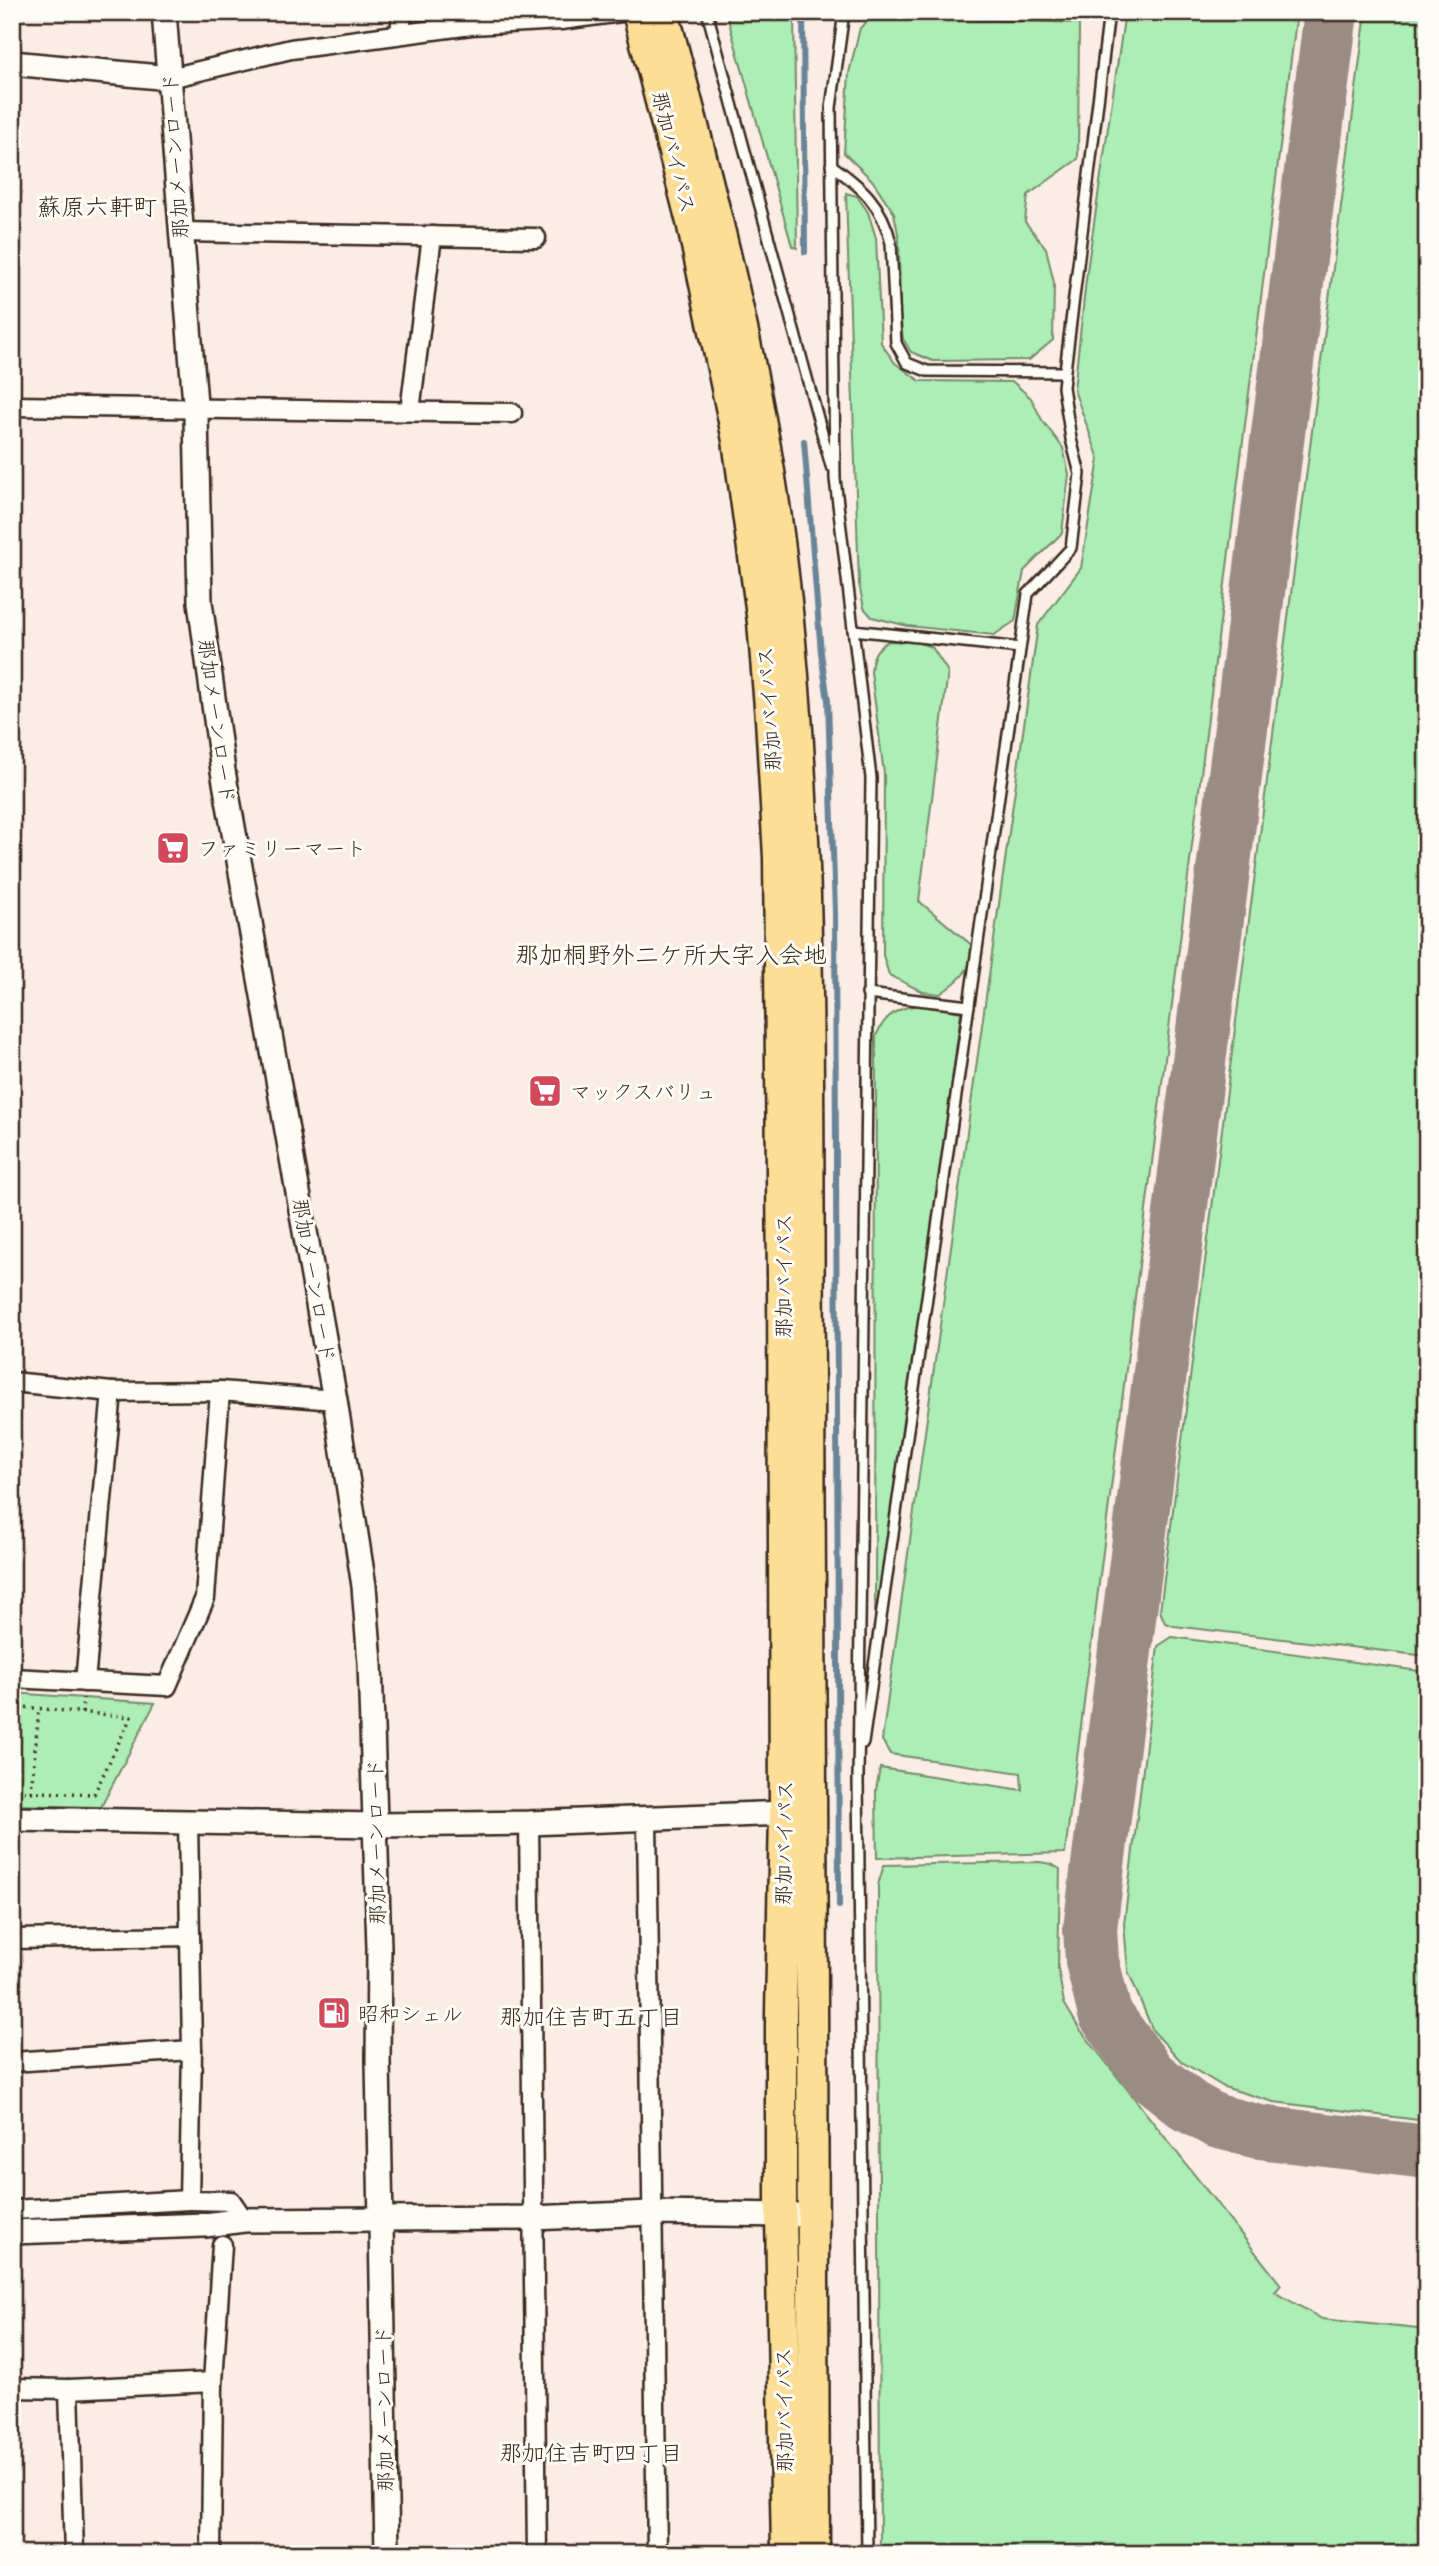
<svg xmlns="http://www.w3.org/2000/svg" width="1439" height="2566" viewBox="0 0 1439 2566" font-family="Delius,'Klee One',sans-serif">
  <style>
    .green { fill: #adedb6; stroke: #748c6a; stroke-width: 2 }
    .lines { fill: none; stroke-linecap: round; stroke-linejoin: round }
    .stream { stroke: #6a8497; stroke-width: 6 }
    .taxiway { stroke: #9a8c82; stroke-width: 54 }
    .service-casing { stroke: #3b2a1e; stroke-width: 14 }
    .minor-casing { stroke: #3b2a1e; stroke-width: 23 }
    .tertiary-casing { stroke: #3b2a1e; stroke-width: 28 }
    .trunk-casing { stroke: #3b2a1e; stroke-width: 35 }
    .path { stroke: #3b2a1e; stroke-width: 3.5; stroke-dasharray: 2 5; stroke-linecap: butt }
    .service { stroke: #fdfcf7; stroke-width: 9 }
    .minor { stroke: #fdfcf7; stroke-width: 18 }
    .tertiary { stroke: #fdfcf7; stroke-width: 23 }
    .trunk { stroke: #fdde96; stroke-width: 30 }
    .labels { text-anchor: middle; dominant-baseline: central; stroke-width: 6; stroke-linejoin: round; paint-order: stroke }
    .street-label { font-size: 21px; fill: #3b2a1e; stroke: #fdfcf7 }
    .poi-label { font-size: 21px; fill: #3b2a1e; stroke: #fdfcf7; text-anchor: start }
    .neighbourhood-label { font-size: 23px; fill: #3b2a1e; stroke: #fdfcf7 }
    .quarter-label { font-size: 24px; fill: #3b2a1e; stroke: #fdfcf7 }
  </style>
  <rect width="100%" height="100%" fill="#f9ede6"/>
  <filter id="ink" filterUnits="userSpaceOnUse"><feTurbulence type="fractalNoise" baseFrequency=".0143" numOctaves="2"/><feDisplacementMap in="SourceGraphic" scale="14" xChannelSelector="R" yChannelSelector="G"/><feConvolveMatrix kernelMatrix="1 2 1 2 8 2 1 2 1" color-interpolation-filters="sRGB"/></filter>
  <g filter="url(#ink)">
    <g class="green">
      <path d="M726,12h68l3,236 -5,-2z"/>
      <path d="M1125,12h172l-232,1841 -188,5 -1,-68 4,-22 142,22 -1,-17 -131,-19 -8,-14 156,-1115 43,-57 18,-109 -25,-69 13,-119z"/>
      <path d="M1366,12h61v1644l-253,-30 -9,-3 -5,-12z"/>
      <path d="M884,16l195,7 -1,136 -50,36 -3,27 21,26 8,35 -1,57 -24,20 -96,1 -22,-9 -8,-13 -3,-24 -1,-76 -5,-26 -22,-33 -28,-27 5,-80 11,-45 9,-8z"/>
      <path d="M846,193l11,3 11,16 8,26 5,105 14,20 25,18 93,1 18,16 11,22 21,28 6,26 -7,59 -38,38 -9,50 -21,14 -86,-9 -36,-9 -8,-9 -5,-24z"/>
      <path d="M889,641l27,1 16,5 16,25 -29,229 56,47c-4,22 -16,33 -35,46l-17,-2 -34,-17 -6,-20 1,-181 -13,-102c1,-15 4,-24 18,-31z"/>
      <path d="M923,1005l38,7 -82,625 -4,1 1,-602c9,-22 24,-30 47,-31z"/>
      <path d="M1172,1637l255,35v449l-153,-19 -50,-15 -42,-25 -29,-31 -25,-60 -4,-47 34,-278z"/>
      <path d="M12,1693l143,10 -54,104 -89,-2z"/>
      <path d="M1040,1862l11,2 9,5 -2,100 6,34 15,25 202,257 -6,7 47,27 105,11v224h-547l-2,-669 6,-20z"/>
    </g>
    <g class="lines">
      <g class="stream">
        <path d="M803,12l2,240"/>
        <path d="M804,441l17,212 7,48 7,211 4,994"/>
      </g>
      <path class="taxiway" d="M1331,12l-241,1917 2,32 13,53 45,61 39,31 27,15 43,11 168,20"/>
      <defs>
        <g id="service">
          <path d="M707,12l124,454"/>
          <path d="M844,12l-13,96 4,371 36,299 -13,1002 9,774"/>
          <path d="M831,165c31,22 51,39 60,78l5,100 11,20 20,8 137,1"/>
          <path d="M853,630l167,18"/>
          <path d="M867,994l102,12"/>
          <path d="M863,1743l165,-1149 43,-46 9,-74 -9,-35 -8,-52 46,-375"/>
        </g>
        <g id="minor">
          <path d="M400,34l2,-22"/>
          <path d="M170,78l121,-29 180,-24 90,-5 60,-8"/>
          <path d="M181,232l355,6"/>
          <path d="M12,406l500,7"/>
          <path d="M410,411l22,-175"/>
          <path d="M12,1382l100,10 108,-1 115,9"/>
          <path d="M12,1678l155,8 38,-88 15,-207"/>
          <path d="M85,1682l27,-290"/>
          <path d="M647,1819l10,735"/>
          <path d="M188,1821l4,229 -3,150 42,1 13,19"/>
          <path d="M529,1823l8,731"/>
          <path d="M12,1939l178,-3"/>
          <path d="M12,2062l180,-12"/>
          <path d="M12,2210l177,-10"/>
          <path d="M12,2388l57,1 144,-7"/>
          <path d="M69,2389l5,165"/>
          <path d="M211,2554l2,-172 9,-137"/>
        </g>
        <g id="tertiary">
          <path d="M164,12l32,404 4,186 23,169 112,629 29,186 6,77 9,285 -1,112 9,494"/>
          <path d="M12,63l158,15"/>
          <path d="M12,1819l364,6 153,-2 256,-10"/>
          <path d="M12,2232l193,-7 39,-5 288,-2 119,-5 145,2"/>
        </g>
        <g id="trunk">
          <path d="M638,12l54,210 46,218 25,182 8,97 8,138 4,423 2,533 -4,200v202l6,339"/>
          <path d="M663,12c45,170 91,340 114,514 38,283 30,574 32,859 2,390 4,779 5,1169"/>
        </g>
      </defs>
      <use href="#service" class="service-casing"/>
      <use href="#minor" class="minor-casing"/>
      <use href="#tertiary" class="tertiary-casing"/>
      <use href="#trunk" class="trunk-casing"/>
      <g class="path">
        <path d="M12,1706l119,11 -37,77 -82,-3"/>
        <path d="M82,1713l1,-15"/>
        <path d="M31,1792l8,-83"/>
      </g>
      <use href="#service" class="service"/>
      <use href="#minor" class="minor"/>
      <use href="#tertiary" class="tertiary"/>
      <use href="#trunk" class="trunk"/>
    </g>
  </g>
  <defs>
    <symbol id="supermarket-square" viewBox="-11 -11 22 22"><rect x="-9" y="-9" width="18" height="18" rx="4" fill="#d1495b" stroke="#fdfcf7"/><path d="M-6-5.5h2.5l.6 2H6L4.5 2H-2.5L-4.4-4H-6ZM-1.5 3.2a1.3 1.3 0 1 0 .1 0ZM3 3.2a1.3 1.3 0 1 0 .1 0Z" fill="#fff"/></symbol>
    <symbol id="fuel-square" viewBox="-11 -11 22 22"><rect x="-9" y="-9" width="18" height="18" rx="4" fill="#d1495b" stroke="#fdfcf7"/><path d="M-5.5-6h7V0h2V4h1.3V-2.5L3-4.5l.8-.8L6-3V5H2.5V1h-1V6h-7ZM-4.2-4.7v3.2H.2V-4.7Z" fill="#fff"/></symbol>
  </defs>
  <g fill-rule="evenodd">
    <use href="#supermarket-square" x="154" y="829" width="38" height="38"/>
    <use href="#supermarket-square" x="526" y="1072" width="38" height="38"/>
    <use href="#fuel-square" x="315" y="1994" width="38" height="38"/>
  </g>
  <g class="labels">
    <g class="street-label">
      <text transform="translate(674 152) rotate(76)">那加バイパス</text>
      <text transform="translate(175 156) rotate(-94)">那加メーンロード</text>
      <text transform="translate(769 709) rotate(-94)">那加バイパス</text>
      <text transform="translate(217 721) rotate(82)">那加メーンロード</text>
      <text transform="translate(783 1276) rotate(-90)">那加バイパス</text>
      <text transform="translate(314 1280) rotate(80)">那加メーンロード</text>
      <text transform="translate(376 1842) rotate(-91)">那加メーンロード</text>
      <text transform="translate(784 1843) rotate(-89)">那加バイパス</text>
      <text transform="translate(384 2409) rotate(-91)">那加メーンロード</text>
      <text transform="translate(784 2410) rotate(-91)">那加バイパス</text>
    </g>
    <g class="poi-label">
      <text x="198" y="848">ファミリーマート</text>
      <text x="570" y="1091">マックスバリュ</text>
      <text x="358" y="2013">昭和シェル</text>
    </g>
    <g class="neighbourhood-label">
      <text x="591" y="2016">那加住吉町五丁目</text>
      <text x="591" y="2452">那加住吉町四丁目</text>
    </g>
    <g class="quarter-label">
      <text x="97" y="206">蘇原六軒町</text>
      <text x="671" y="954">那加桐野外二ケ所大字入会地</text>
    </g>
  </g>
  <rect width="1439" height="2566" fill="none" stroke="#fdfcf7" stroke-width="42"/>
  <rect x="21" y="21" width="1397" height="2524" fill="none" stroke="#3b2a1e" stroke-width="2.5" filter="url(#ink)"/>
</svg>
